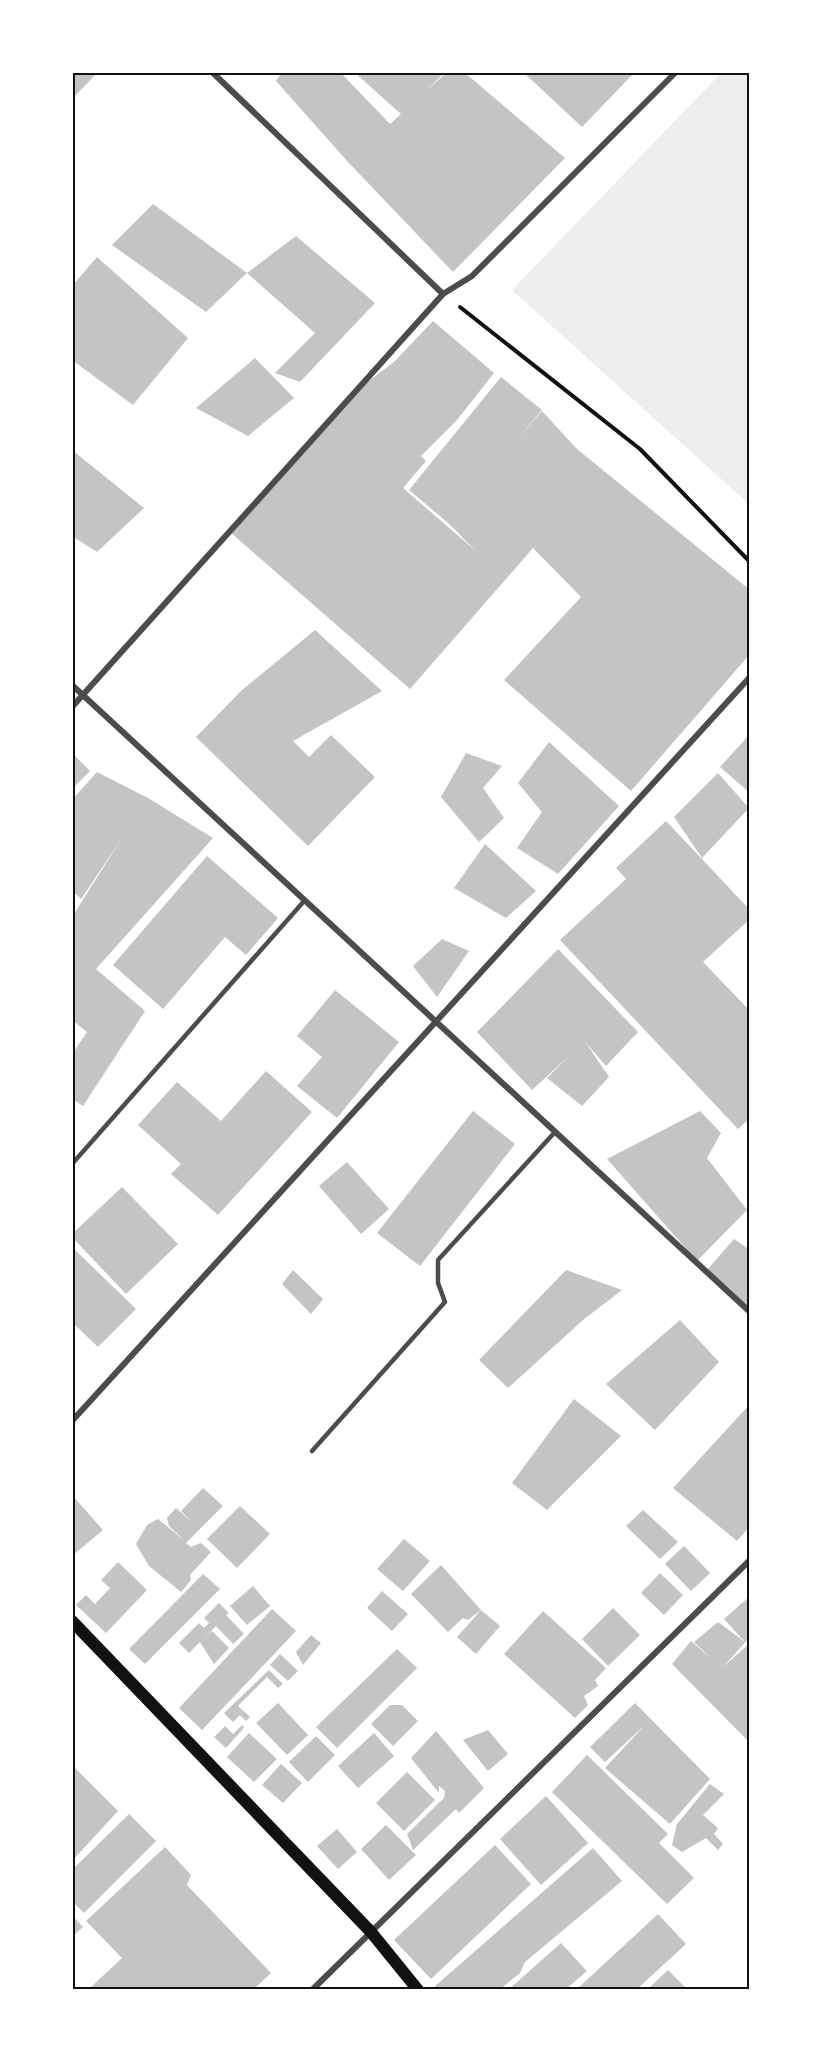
<svg xmlns="http://www.w3.org/2000/svg" width="822" height="2062" viewBox="0 0 822 2062" font-family="Merriweather,serif">
  <style>
    .green { fill: #eee }
    .building { fill: #c4c4c4 }
    .lines { fill: none; stroke-linecap: round; stroke-linejoin: round }
    .path { stroke: #111; stroke-width: 4 }
    .service { stroke: #4c4c4c; stroke-width: 4.5 }
    .minor { stroke: #4c4c4c; stroke-width: 6 }
    .secondary { stroke: #111; stroke-width: 12 }
    .neatline { fill: none; stroke: #111; stroke-width: 2 }
  </style>
  <rect width="100%" height="100%" fill="#fff"/>
  <path class="green" d="M722,72h28v433l-238,-215z"/>
  <g class="building">
    <path d="M72,72h26l-26,27z"/>
    <path d="M282,72h58l50,52 11,-10 -47,-42h91l-19,19 21,-19h17l101,86 -112,114 -105,-110 -72,-81z"/>
    <path d="M523,72h112l-53,55z"/>
    <path d="M153,204l94,69 -41,39 -94,-67z"/>
    <path d="M296,236l79,67 -75,79 -25,-9 40,-40 -68,-60z"/>
    <path d="M97,257l91,81 -55,67 -61,-45v-74z"/>
    <path d="M433,321l61,52 -37,47 -36,36 5,5 -23,27 73,63 -28,-28 -39,-33 92,-113 41,33 -27,32 27,-31 35,38 173,141v64l-119,137 -127,-111 77,-83 -48,-49 -123,141 -180,-157 120,-137 44,-33z"/>
    <path d="M255,358l39,40 -46,38 -52,-28z"/>
    <path d="M72,450l72,58 -47,44 -25,-16z"/>
    <path d="M315,630l67,61 -89,50 16,16 22,-22 44,42 -67,69 -112,-109 46,-47z"/>
    <path d="M750,734v59l-30,-26z"/>
    <path d="M549,742l70,64 -61,68 -41,-26 25,-36 -24,-29z"/>
    <path d="M72,753l18,18 -18,18z"/>
    <path d="M466,753l36,13 -19,22 21,30 -25,24 -38,-45z"/>
    <path d="M97,772l51,26 65,40 -117,131 49,42 -62,95 -11,-7v-45l15,-22 -15,-12v-103l50,-79 -41,61 -9,-9v-90z"/>
    <path d="M718,773l31,35 -47,50 -28,-41z"/>
    <path d="M666,821l84,89v9l-47,43 47,49v107l-12,11 -178,-189 66,-61 -10,-11z"/>
    <path d="M485,844l51,47 -30,27 -52,-30z"/>
    <path d="M207,856l71,62 -32,37 -21,-18 -62,72 -50,-44z"/>
    <path d="M442,939l27,12 -32,46 -24,-31z"/>
    <path d="M558,949l80,83 -32,34 -20,-23 23,34 -27,29 -35,-28 23,-23 -38,35 -55,-58z"/>
    <path d="M335,990l64,52 -62,76 -40,-32 25,-29 -25,-21z"/>
    <path d="M266,1071l46,41 -94,103 -47,-41 10,-10 -43,-39 39,-43 44,39z"/>
    <path d="M473,1111l42,33 -95,122 -43,-33z"/>
    <path d="M700,1111l21,22 -14,25 40,52 -50,51 -90,-102z"/>
    <path d="M347,1162l42,47 -28,25 -42,-48z"/>
    <path d="M122,1187l56,57 -52,50 -54,-57v-3z"/>
    <path d="M734,1239l16,11v60l-43,-40z"/>
    <path d="M72,1247l64,62 -38,38 -26,-25z"/>
    <path d="M293,1270l30,29 -12,15 -29,-30z"/>
    <path d="M566,1270l56,20 -39,30 -75,68 -29,-28z"/>
    <path d="M680,1320l39,42 -64,68 -49,-46z"/>
    <path d="M574,1399l47,37 -74,74 -35,-27z"/>
    <path d="M750,1404v122l-13,15 -64,-53z"/>
    <path d="M203,1488l20,18 -37,37 5,4 10,-4 10,9 -21,23 1,5 -10,12 -32,-26 -13,-22 11,-19 11,-6 27,22 -16,-15 -2,-8 9,-10 17,15 -12,-12z"/>
    <path d="M72,1495l31,35 -31,26z"/>
    <path d="M240,1506l30,28 -33,34 -30,-29z"/>
    <path d="M643,1510l35,32 -18,17 -34,-33z"/>
    <path d="M404,1539l26,22 -27,30 -26,-22z"/>
    <path d="M684,1546l26,27 -19,18 -26,-27z"/>
    <path d="M118,1562l29,28 -41,43 -30,-28 10,-10 9,9 15,-16 -9,-8z"/>
    <path d="M441,1565l40,45 -13,10 -5,-2 -15,14 -37,-38z"/>
    <path d="M660,1573l23,22 -19,20 -23,-22z"/>
    <path d="M203,1574l17,15 -75,75 -16,-15z"/>
    <path d="M253,1586l17,20 -23,19 -17,-19z"/>
    <path d="M382,1591l26,23 -16,17 -25,-23z"/>
    <path d="M750,1596v41l-27,30 27,-24v100l-78,-79 19,-23 22,19 -19,-18 24,-20 27,20 -21,-23z"/>
    <path d="M219,1603l10,10 -3,2 18,19 -11,10 -17,-18 -12,12 8,-7 17,17 -15,16 -14,-22 -11,11 -10,-10 20,-20 5,5 5,-5 -5,-5z"/>
    <path d="M613,1608l27,27 -32,31 -26,-27z"/>
    <path d="M272,1609l24,22 -94,99 -23,-22z"/>
    <path d="M481,1610l19,16 -24,28 -19,-17z"/>
    <path d="M543,1611l63,57 -11,12 3,6 -14,10 4,9 -13,13 -71,-64z"/>
    <path d="M311,1635l10,8 -18,22 -7,-13z"/>
    <path d="M397,1649l20,19 -80,80 -21,-21z"/>
    <path d="M280,1654l18,17 -10,10 -18,-16z"/>
    <path d="M269,1670l14,14 -5,4 -11,-11 -29,29 12,11 -4,4 -6,-6 -7,7 -9,-9z"/>
    <path d="M278,1703l30,32 -21,20 -31,-32z"/>
    <path d="M635,1703l75,76 -40,45 -65,-56 40,-43 -40,37 -15,-15z"/>
    <path d="M390,1705h12l16,16 -25,25 -22,-22z"/>
    <path d="M242,1725l2,2 -2,3 -16,18 -12,-11 11,-11 8,8z"/>
    <path d="M488,1730l20,24 -20,17 -25,-31z"/>
    <path d="M436,1731l48,57 -25,25 -3,-4 -43,41 -6,-16 37,-36 1,-7 -6,-5v7l-28,-35z"/>
    <path d="M249,1733l28,26 -23,23 -27,-25z"/>
    <path d="M374,1733l20,23 -36,32 -20,-22z"/>
    <path d="M316,1736l19,19 -27,27 -19,-20z"/>
    <path d="M587,1755l81,79 -9,9 35,35 -27,26 -115,-112z"/>
    <path d="M281,1764l21,19 -19,20 -21,-18z"/>
    <path d="M72,1765l46,46 -46,50z"/>
    <path d="M407,1772l28,28 -31,31 -28,-28z"/>
    <path d="M710,1784l14,10 -21,21 15,13 -4,6 9,10 -5,6 -12,-12 -24,14 -10,-7 5,-21z"/>
    <path d="M546,1796l42,47 -47,42 -41,-46z"/>
    <path d="M129,1814l27,27 -72,72 -12,-12v-31z"/>
    <path d="M386,1825l30,30 -27,25 -28,-31z"/>
    <path d="M337,1829l20,23 -19,17 -21,-23z"/>
    <path d="M495,1845l36,39 -100,95 -37,-39z"/>
    <path d="M165,1847l26,28 -4,10 84,88 -18,17h-159l-3,-3 31,-29 -36,-37z"/>
    <path d="M593,1848l29,33 -97,81 -5,11 -21,17h-63l-2,-3z"/>
    <path d="M658,1914l28,30 -50,46h-60z"/>
    <path d="M72,1915l11,12 -11,10z"/>
    <path d="M561,1943l26,28 -22,19h-57z"/>
    <path d="M668,1970l20,20h-41z"/>
  </g>
  <g class="lines">
    <path class="path" d="M460,307l180,142 110,113"/>
    <g class="service">
      <path d="M72,1164l233,-264"/>
      <path d="M312,1451l133,-149 -7,-19v-23l117,-128"/>
    </g>
    <g class="minor">
      <path d="M212,72l231,222"/>
      <path d="M72,685l678,627"/>
      <path d="M72,707l371,-413 29,-18 204,-204"/>
      <path d="M72,1421l678,-744"/>
      <path d="M312,1990l438,-430"/>
    </g>
    <path class="secondary" d="M72,1621l299,311 47,58"/>
  </g>
  <rect width="822" height="2062" fill="none" stroke="#ffffff" stroke-width="147"/>
  <rect x="74" y="74" width="674" height="1914" class="neatline"/>
</svg>
